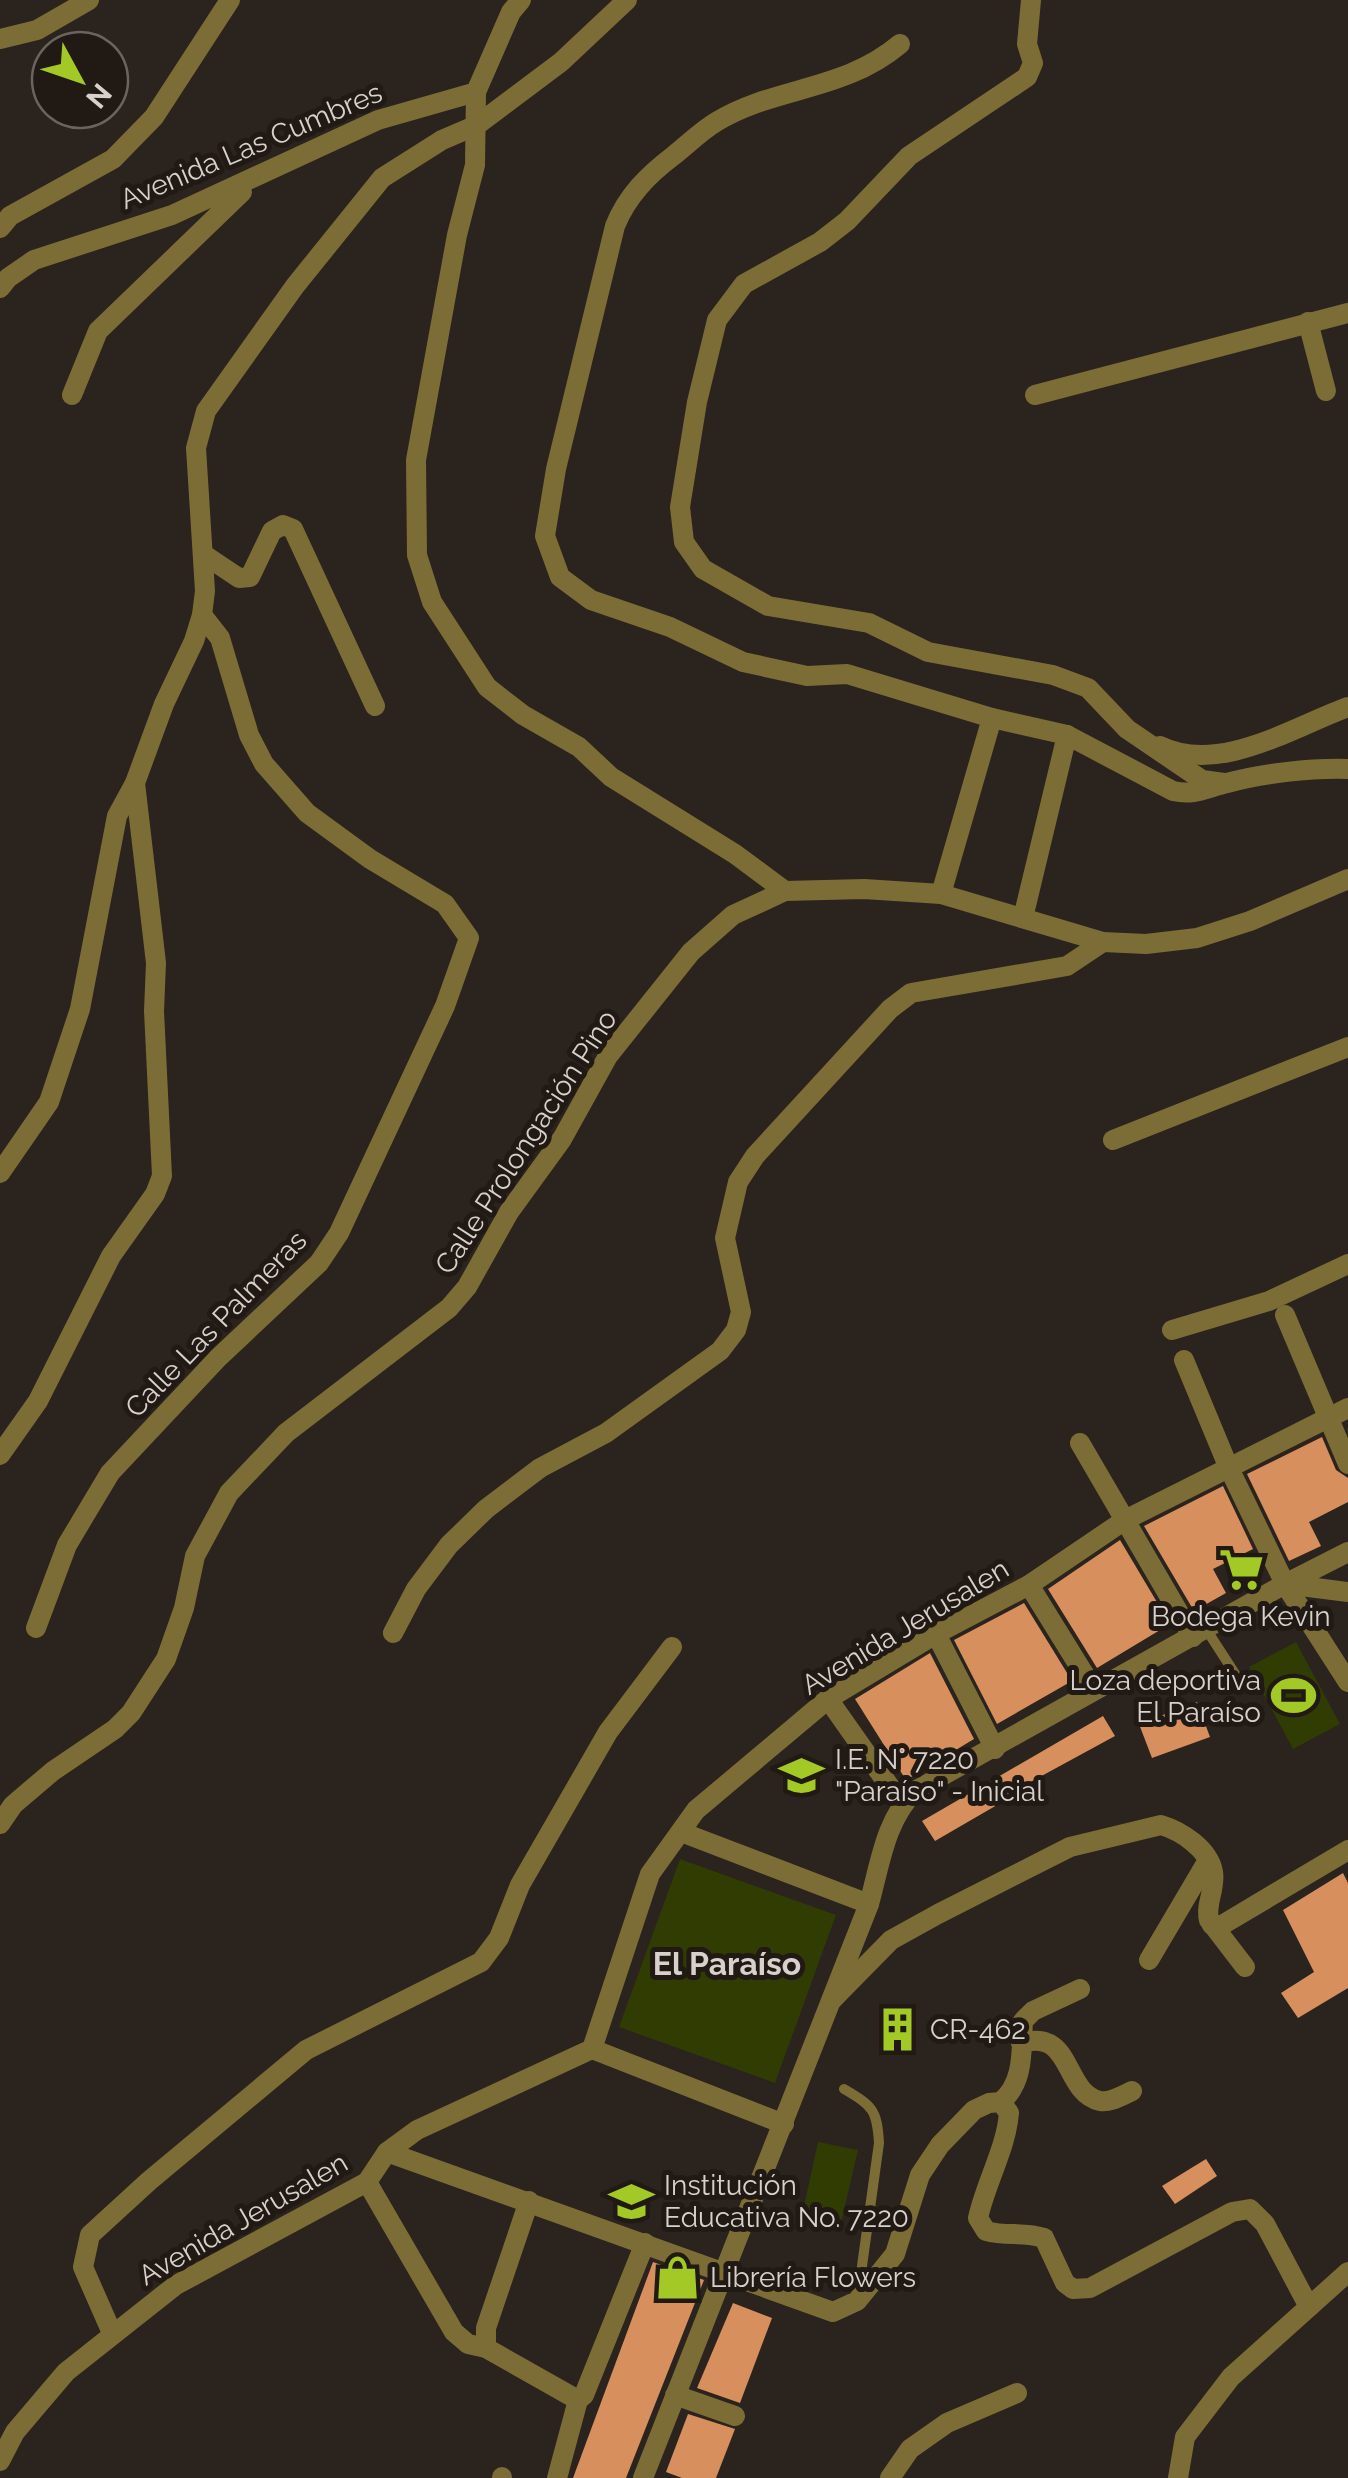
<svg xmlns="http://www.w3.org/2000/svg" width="1348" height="2478" viewBox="0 0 1348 2478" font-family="Raleway,sans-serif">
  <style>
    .green { fill: #313c03 }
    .building { fill: #d88f5e }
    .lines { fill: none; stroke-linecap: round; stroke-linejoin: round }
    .service { stroke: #7c6d36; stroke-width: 10 }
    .minor { stroke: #7c6d36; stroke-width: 20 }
    .tertiary { stroke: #7c6d36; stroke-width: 20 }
    .labels { text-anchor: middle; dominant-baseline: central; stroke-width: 10; stroke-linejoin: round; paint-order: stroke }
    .street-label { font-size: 28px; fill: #d7d1ce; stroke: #211914 }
    .poi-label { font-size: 28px; fill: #d7d1ce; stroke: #211914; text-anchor: start }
    .quarter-label { font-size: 32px; font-weight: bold; fill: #d7d1ce; stroke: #211914 }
  </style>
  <rect width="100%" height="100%" fill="#2b231d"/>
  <g class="green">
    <path d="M1296,1642l44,82 -47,25 -44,-82z"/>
    <path d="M680,1859l156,56 -61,168 -156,-56z"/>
    <path d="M818,2142l40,8 -17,73 -39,-8z"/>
  </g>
  <g class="building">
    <path d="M1322,1437l14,33 12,8v24l-39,20 12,24 -32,15 -42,-87z"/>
    <path d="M1223,1486l30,63 -40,20 13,24 -32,18 -50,-85z"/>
    <path d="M1120,1540l50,84 -73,44 -49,-79z"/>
    <path d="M1024,1603l48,78 -75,43 -43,-84z"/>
    <path d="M930,1653l44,86 -68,41 -51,-81z"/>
    <path d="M1197,1702l13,35 -58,21 -13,-34z"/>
    <path d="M1103,1716l12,20 -101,55 2,3 -81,47 -13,-20z"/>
    <path d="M1343,1873l5,10v105l-50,30 -17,-25 33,-21 -31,-62z"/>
    <circle cx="897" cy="2028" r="17"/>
    <path d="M1206,2159l11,17 -42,28 -13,-18z"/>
    <path d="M653,2262l51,18 -78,198h-53z"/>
    <path d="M733,2303l39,15 -32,85 -43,-15z"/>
    <path d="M688,2414l47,15 -19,49h-34l-16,-6z"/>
  </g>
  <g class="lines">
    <g class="service">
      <path d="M1206,1629l35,54"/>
      <path d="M844,2089c29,17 33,21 35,54l-21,152"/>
    </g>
    <g class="minor">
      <path d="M521,0l-10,12 -35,80 -1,73 -18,70 -41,225 1,95 15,47 55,85 36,28 56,32 32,30 124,77 50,37"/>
      <path d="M1031,0l-4,44 6,19 -6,14 -118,79 -62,65 -27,21 -76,42 -27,36 -20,82 -17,105 4,35 19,27 65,37 101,17 59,29 125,23 35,13 39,41 75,51 22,3"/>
      <path d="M0,39l37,-9 52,-30"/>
      <path d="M900,44c-57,48 -125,42 -184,78 -15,9 -29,23 -43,34 -25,19 -46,40 -58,70l-59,243 -11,67 15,41 31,23 79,27 73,35 64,14 40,-2 145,44 75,17 106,56c22,5 33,-3 54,-8 37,-10 83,-15 121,-14"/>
      <path d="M0,228l10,-12 103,-57 41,-42 76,-117"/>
      <path d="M0,288l8,-10 26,-18 138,-45 206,-95 98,-28"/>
      <path d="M1308,322l18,69"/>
      <path d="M72,395l26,-64 144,-139"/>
      <path d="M1035,395l313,-82"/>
      <path d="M203,554l36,24 11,-1 22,-46 11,-6 10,4 82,177"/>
      <path d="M1160,746c59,29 133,-19 188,-39"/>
      <path d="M941,894l51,-176"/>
      <path d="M1023,918l44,-183"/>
      <path d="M1113,1140l235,-93"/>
      <path d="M0,1173l49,-71 31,-93 37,-193 18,-33"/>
      <path d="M1285,1315l63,149"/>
      <path d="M1172,1330l97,-29 79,-37"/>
      <path d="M1184,1360l44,106 57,118 63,98"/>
      <path d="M1080,1443l113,194"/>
      <path d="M0,1455l38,-54 73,-145 44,-62 7,-18 -8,-165 2,-48 -21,-180 29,-79 30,-63 8,-26 3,-24 -9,-143 10,-37 89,-125 87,-108 60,-38 35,-15 84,-63 66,-62"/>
      <path d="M1285,1584l63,-32"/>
      <path d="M1029,1585l65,105"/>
      <path d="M36,1628l31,-83 43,-72 108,-115 101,-95 20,-30 106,-227 24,-68 -24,-34 -75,-45 -63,-46 -43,-49 -15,-29 -29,-97 -18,-23"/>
      <path d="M393,1633l23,-44 33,-44 37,-36 54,-41 66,-35 114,-82 16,-21 5,-18 -16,-74 13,-56 17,-26 135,-147 21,-16 156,-27 36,-24"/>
      <path d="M936,1634l59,115"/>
      <path d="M828,1699l74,105"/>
      <path d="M0,1824l13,-19 40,-34 62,-42 16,-16 35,-54 18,-51 11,-52 34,-63 57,-60 163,-125 18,-21 42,-75 53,-73 46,-83 83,-104 42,-37 52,-24 79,-2 77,5 162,48 43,2 51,-6 53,-17 98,-42"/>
      <path d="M681,1832l188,72"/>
      <path d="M1212,1925h10l126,-75"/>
      <path d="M1149,1960l59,-100"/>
      <path d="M832,2000l59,-60 47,-26 132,-67 91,-22c20,6 48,24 52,47 3,16 -8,32 -4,48l36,47"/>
      <path d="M1021,2043c53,-15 41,49 79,58 10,2 23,-6 32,-10"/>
      <path d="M592,2049l192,75"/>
      <path d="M1001,2102c24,-21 20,-52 22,-81l10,-10 47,-22"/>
      <path d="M387,2152l446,160 24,-11 38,-47 25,-79 20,-30 34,-35 15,-7 12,-1 8,11c-3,36 -23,69 -31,105l8,13c20,6 39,0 58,7l21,45 8,6 17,-1 142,-76 18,-3 15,15 44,83"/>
      <path d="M367,2182l87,150 14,12 18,4 92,52"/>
      <path d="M112,2333l-29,-66 7,-32 59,-54 157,-131 175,-88 18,-24 21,-53 88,-153 64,-85"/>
      <path d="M486,2348v-20l43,-127"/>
      <path d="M675,2395l60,21"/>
      <path d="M0,2461l15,-29 51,-60 110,-87 191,-103 20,-30 30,-22 175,-81 58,-175 46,-64 132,-111 108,-65 93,-49 96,-65 223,-112"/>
      <path d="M502,2478v-1"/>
      <path d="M557,2478l21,-78 6,-5 61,-152"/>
      <path d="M890,2478l20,-29 37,-26 70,-30"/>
      <path d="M1178,2478l7,-41 46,-60 117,-105"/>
    </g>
    <path class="tertiary" d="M643,2478l226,-574c11,-39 16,-84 46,-113l370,-207 63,8"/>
  </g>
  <defs>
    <symbol id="supermarket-bare" viewBox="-9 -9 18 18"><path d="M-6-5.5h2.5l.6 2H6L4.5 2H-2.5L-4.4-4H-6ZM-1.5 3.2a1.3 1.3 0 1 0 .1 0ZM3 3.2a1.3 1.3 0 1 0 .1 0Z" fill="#a3c926" stroke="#211914" stroke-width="2.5" paint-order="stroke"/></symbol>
    <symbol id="stadium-bare" viewBox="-9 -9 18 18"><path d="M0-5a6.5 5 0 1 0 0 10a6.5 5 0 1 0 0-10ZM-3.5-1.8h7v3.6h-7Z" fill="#a3c926" stroke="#211914" stroke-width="2.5" paint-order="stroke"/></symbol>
    <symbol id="school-bare" viewBox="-9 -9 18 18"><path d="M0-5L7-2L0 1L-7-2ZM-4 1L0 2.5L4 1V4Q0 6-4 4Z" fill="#a3c926" stroke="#211914" stroke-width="2.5" paint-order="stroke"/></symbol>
    <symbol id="building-bare" viewBox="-9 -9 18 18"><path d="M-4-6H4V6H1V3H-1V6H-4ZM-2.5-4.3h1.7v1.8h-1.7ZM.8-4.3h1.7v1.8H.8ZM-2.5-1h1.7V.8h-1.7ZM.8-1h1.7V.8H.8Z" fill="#a3c926" stroke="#211914" stroke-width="2.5" paint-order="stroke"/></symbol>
    <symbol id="shop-bare" viewBox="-9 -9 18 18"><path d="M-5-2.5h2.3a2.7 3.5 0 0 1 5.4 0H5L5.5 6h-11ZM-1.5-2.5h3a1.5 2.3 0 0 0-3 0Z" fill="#a3c926" stroke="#211914" stroke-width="2.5" paint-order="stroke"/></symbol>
  </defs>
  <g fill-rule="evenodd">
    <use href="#supermarket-bare" x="1210" y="1538" width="63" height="63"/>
    <use href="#stadium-bare" x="1262" y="1664" width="63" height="63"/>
    <use href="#school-bare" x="770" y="1744" width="63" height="63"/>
    <use href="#building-bare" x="866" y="1998" width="63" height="63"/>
    <use href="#school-bare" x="600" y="2170" width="63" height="63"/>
    <use href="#shop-bare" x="646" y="2246" width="63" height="63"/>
  </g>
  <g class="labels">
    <g class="street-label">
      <text transform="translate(251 146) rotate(-23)">Avenida Las Cumbres</text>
      <text transform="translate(526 1142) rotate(-57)">Calle Prolongación Pino</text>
      <text transform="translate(216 1324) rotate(-46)">Calle Las Palmeras</text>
      <text transform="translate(905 1627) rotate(-31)">Avenida Jerusalen</text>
      <text transform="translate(243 2219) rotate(-30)">Avenida Jerusalen</text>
    </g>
    <g class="poi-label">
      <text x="1241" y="1616" text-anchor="middle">Bodega Kevin</text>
      <text x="1261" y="1680" text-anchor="end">Loza deportiva<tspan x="1261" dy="32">El Paraíso</tspan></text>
      <text x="835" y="1759">I.E. N° 7220<tspan x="835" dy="32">"Paraíso" - Inicial</tspan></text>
      <text x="930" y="2029">CR-462</text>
      <text x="664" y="2185">Institución<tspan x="664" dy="32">Educativa No. 7220</tspan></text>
      <text x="710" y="2277">Librería Flowers</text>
    </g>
    <g class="quarter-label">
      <text x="727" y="1963">El Paraíso</text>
    </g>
  </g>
  <g transform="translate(80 80) rotate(130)"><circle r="48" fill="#211914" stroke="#6a635e" stroke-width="2.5"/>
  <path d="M0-8L18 38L0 25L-18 38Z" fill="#a3c926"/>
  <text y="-15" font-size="28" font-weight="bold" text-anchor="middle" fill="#d7d1ce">N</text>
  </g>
</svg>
